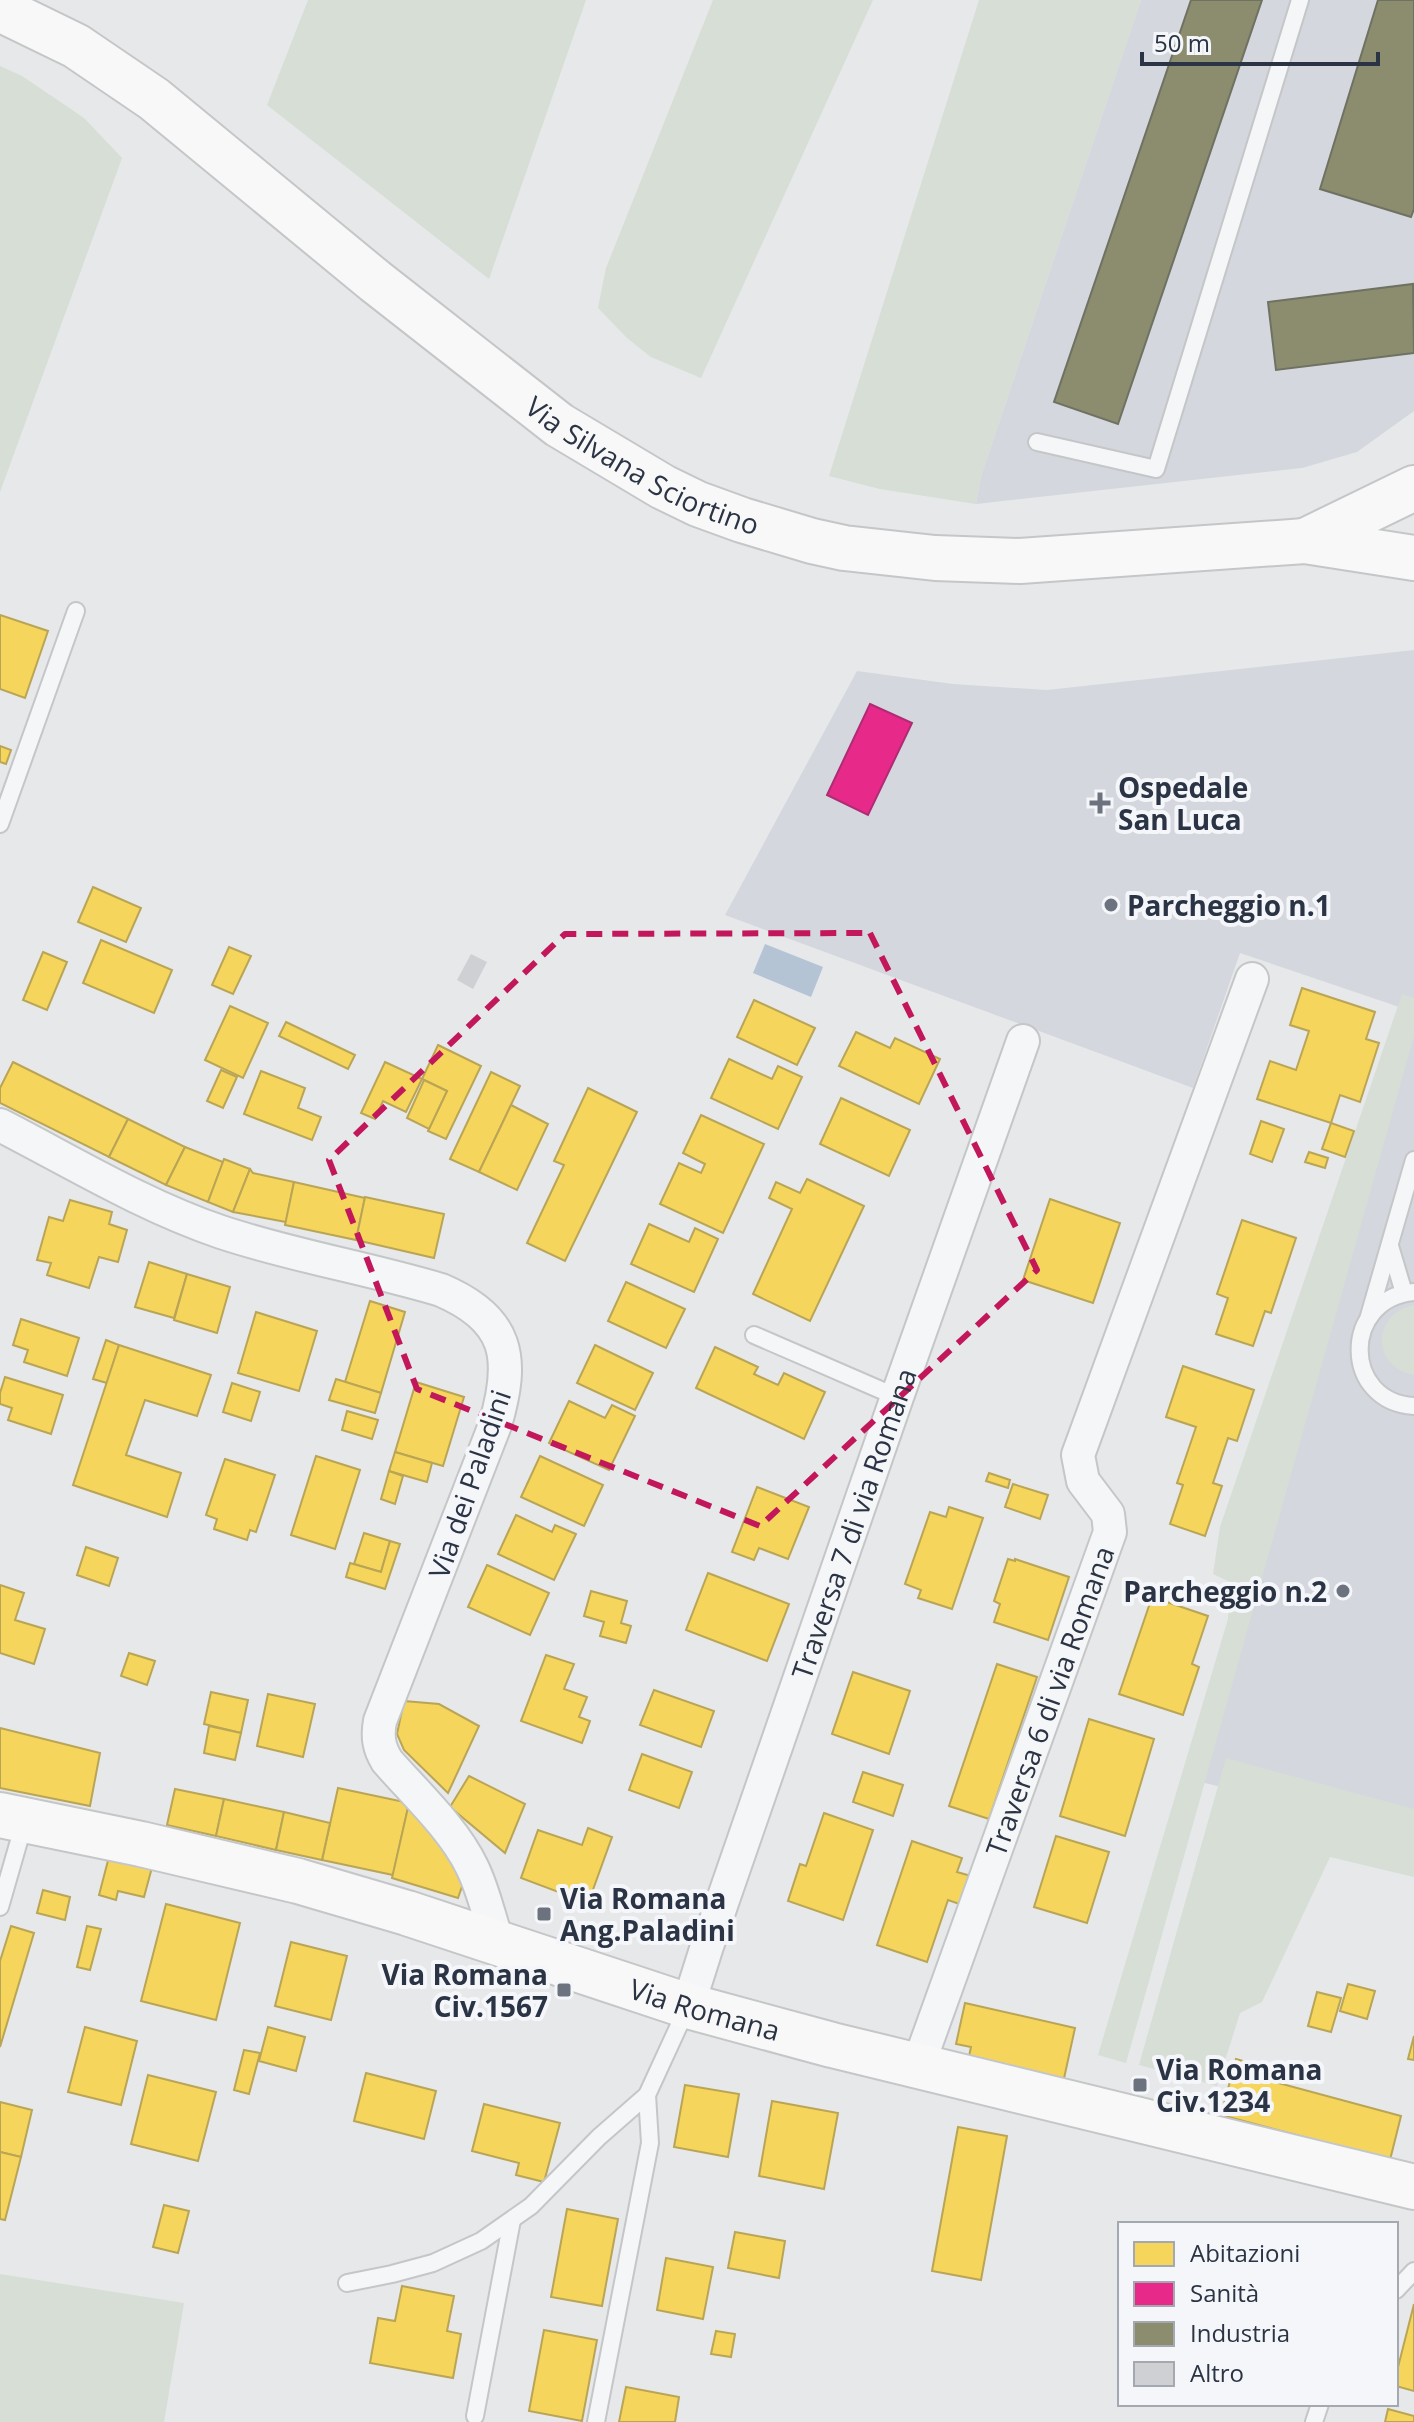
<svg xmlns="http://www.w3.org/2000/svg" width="1414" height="2422" viewBox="0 0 1414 2422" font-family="'Open Sans',sans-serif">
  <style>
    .built { fill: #d4d7dd }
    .green { fill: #d6ded6 }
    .water { fill: #b4c4d5 }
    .homes { fill: #f6d55c; stroke: #b9a555; stroke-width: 2 }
    .health { fill: #e7298a; stroke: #af2c75; stroke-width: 2 }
    .industry { fill: #8c8c6e; stroke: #6f7262; stroke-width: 2 }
    .building { fill: #ced0d3 }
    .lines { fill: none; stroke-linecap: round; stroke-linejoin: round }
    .lane-casing { stroke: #c4c6c8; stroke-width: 20 }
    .street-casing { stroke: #c4c6c8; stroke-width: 36 }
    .secondary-casing { stroke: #c4c6c8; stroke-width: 48 }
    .lane { stroke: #f5f6f7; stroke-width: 16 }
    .street { stroke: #f5f6f7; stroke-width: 32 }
    .secondary { stroke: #f8f8f8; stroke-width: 44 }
    .marked { fill: none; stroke: #c2185b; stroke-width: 6; stroke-dasharray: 16 10; stroke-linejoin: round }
    .poi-dot { fill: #6c737f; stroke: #f4f6f9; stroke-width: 3 }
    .labels { text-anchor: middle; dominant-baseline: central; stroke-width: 8; stroke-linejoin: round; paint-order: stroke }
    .street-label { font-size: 28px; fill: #2b3445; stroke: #f4f6f9 }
    .poi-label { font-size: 28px; font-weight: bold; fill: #2b3445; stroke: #f4f6f9; text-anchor: start }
  </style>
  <rect width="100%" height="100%" fill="#e6e8ea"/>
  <g class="built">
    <path d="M1141,0h273v411l-57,41 -55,16 -326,36 5,-28z"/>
    <path d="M1414,650v362l-174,-59 -47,135 -468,-173 132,-244 96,13 94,6z"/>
    <path d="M1414,1026v809l-225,-56z"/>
  </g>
  <g class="green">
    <path d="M308,0h278l-97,279 -222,-174z"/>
    <path d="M713,0h160l-172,378 -50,-21 -24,-19 -29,-30 8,-40z"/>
    <path d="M979,0h162l-160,476 -5,28 -96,-15 -51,-13z"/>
    <path d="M0,66l22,10 62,42 38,40 -122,334z"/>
    <path d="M1402,994l12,4v38l-288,1027 -28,-8 130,-436 2,-37 -17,-8 7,-47z"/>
    <path d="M1414,1305v70c-43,-8 -43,-61 0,-70z"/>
    <path d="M1226,1758l188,51v68l-84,-20 -68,145 -22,11 -23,73 -78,-21z"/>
    <path d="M0,2274l184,29 -20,119h-164z"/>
  </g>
  <path class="water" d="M765,944l58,23 -12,30 -58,-24z"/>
  <g class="homes">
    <path d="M0,615l48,16 -23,67 -25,-9z"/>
    <path d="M0,746l11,4 -5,14 -6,-2z"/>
    <path d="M93,887l48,21 -15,34 -48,-20z"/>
    <path d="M101,940l71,30 -18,43 -71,-30z"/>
    <path d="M229,947l22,9 -18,38 -21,-9z"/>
    <path d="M43,952l24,10 -20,48 -24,-10z"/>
    <path d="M1302,988l73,24 -9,27 13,4 -19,59 -20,-7 -9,28 -74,-24 13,-38 26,9 13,-39 -19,-6z"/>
    <path d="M754,1000l61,28 -18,37 -60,-28z"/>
    <path d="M230,1006l38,17 -25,55 -38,-18z"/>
    <path d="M286,1022l69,33 -7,14 -69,-33z"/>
    <path d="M856,1032l34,16 5,-10 45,21 -21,45 -80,-38z"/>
    <path d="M438,1045l43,21 -35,73 -18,-8 19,-40 -25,-12z"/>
    <path d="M729,1059l43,20 6,-13 24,11 -24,52 -67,-31z"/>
    <path d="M13,1062l115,57 -19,38 -109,-54v-15z"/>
    <path d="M385,1062l37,17 -16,33 -23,-11 -8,18 -14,-6z"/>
    <path d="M221,1070l16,7 -14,31 -16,-7z"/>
    <path d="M261,1071l44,17 -7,20 23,9 -9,23 -68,-26z"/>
    <path d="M491,1072l29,14 -41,86 -29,-13z"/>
    <path d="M424,1080l23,11 -18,38 -22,-11z"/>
    <path d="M588,1088l49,24 -72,149 -38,-18 37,-78 -10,-4z"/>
    <path d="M841,1098l69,32 -21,46 -69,-32z"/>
    <path d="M511,1105l37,19 -31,66 -38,-18z"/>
    <path d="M701,1115l63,29 -41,89 -63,-29 19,-41 22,10 4,-9 -22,-11z"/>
    <path d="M128,1119l57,28 -19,38 -57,-28z"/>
    <path d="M1261,1121l23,8 -12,33 -22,-8z"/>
    <path d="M1331,1123l23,8 -9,26 -23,-8z"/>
    <path d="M185,1147l38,15 -15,40 -42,-17z"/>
    <path d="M1309,1152l19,6 -3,10 -20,-6z"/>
    <path d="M224,1159l26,10 -17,43 -25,-10z"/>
    <path d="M250,1169l3,4 41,9 -8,40 -53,-10z"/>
    <path d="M807,1179l57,27 -54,115 -57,-27 39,-85 -23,-11 7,-16 24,11z"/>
    <path d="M294,1182l71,16 -9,42 -71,-15z"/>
    <path d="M365,1197l79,17 -10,44 -78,-18z"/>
    <path d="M1050,1199l70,24 -27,80 -70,-23z"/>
    <path d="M70,1200l42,12 -3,12 18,6 -9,32 -19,-5 -10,31 -42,-13 4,-12 -14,-3 12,-43 14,4z"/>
    <path d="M1242,1220l54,18 -25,75 -6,-2 -12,35 -37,-12 12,-36 -11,-4z"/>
    <path d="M649,1224l40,18 6,-14 23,11 -24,53 -63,-28z"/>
    <path d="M149,1262l38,12 -13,44 -39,-11z"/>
    <path d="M187,1274l43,13 -13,46 -43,-13z"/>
    <path d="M626,1282l59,27 -19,39 -58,-27z"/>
    <path d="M370,1301l35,11 -24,81 -36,-11z"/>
    <path d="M256,1312l61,19 -18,60 -61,-18z"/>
    <path d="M21,1319l58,19 -12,38 -43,-14 4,-12 -15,-5z"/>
    <path d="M106,1340l13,5 -12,38 -14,-4z"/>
    <path d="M119,1345l92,30 -14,41 -52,-16 -19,55 55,18 -14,44 -94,-32z"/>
    <path d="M595,1345l58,28 -18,37 -58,-27z"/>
    <path d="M715,1347l43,20 -4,7 24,11 6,-12 41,19 -21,47 -108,-51z"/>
    <path d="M1183,1366l71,24 -17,51 -9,-3 -15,45 9,3 -17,50 -35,-12 13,-39 -6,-2 19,-56 -30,-10z"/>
    <path d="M5,1377l58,18 -12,39 -43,-14 4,-12 -12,-4v-11z"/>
    <path d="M336,1379l45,14 -6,20 -46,-13z"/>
    <path d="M416,1382l48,15 -21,69 -48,-14z"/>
    <path d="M232,1383l28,9 -9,29 -28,-9z"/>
    <path d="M569,1401l36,17 7,-13 23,11 -26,54 -60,-27z"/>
    <path d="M347,1411l31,9 -6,19 -30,-9z"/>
    <path d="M395,1452l37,11 -5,19 -38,-11z"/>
    <path d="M316,1456l44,14 -25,79 -44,-14z"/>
    <path d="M540,1456l63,29 -19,41 -63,-29z"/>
    <path d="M225,1459l50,16 -19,57 -6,-2 -3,10 -33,-11 3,-10 -11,-4z"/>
    <path d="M389,1471l14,5 -8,28 -14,-5z"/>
    <path d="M989,1473l21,7 -2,8 -22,-7z"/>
    <path d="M1013,1484l35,11 -8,24 -35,-12z"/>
    <path d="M757,1487l52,20 -21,52 -29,-11 -5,12 -22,-8z"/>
    <path d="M949,1507l34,11 -31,91 -34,-11 3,-8 -16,-6 25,-72 16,5z"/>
    <path d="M516,1515l36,17 3,-7 21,9 -22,46 -56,-26z"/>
    <path d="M364,1533l26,8 -9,31 -27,-8z"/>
    <path d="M390,1541l10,3 -15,45 -39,-12 4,-14 31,9z"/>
    <path d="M86,1547l32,11 -9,28 -32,-11z"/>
    <path d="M1008,1559l7,2v-2l54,18 -21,63 -54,-18 6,-18 -6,-3z"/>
    <path d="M487,1565l62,28 -19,42 -62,-28z"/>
    <path d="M708,1573l81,31 -22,57 -81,-31z"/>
    <path d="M0,1585l24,8 -9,27 30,9 -11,35 -34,-11z"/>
    <path d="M591,1591l36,10 -6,22 10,3 -5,17 -26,-7 4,-14 -20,-6z"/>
    <path d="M1152,1597l56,19 -16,48 7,3 -16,48 -64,-21z"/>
    <path d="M129,1653l26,8 -8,24 -26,-9z"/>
    <path d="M546,1655l28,9 -10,25 23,8 -8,20 11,4 -8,22 -61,-22z"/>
    <path d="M997,1664l40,13 -48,142 -40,-13z"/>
    <path d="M853,1672l57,19 -21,63 -57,-20z"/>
    <path d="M654,1690l60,21 -13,36 -61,-22z"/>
    <path d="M211,1692l37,8 -7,33 -37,-9z"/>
    <path d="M268,1694l47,10 -12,53 -46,-11z"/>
    <path d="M404,1701l35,3 40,22 -31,67 -44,-43 -7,-16z"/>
    <path d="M1089,1719l65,20 -29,97 -65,-20z"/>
    <path d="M209,1726l32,7 -6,27 -31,-7z"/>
    <path d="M0,1728l100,25 -10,53 -90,-18z"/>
    <path d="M642,1754l50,18 -13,36 -50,-18z"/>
    <path d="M863,1772l40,13 -10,31 -40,-14z"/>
    <path d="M469,1776l56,28 -20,49 -55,-46z"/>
    <path d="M338,1788l71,15 -16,72 -71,-15z"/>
    <path d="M175,1789l49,10 -8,37 -49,-11z"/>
    <path d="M224,1799l60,13 -8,38 -60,-14z"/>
    <path d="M409,1803l59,66 -10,29 -66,-20z"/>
    <path d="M284,1812l46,11 -8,37 -46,-10z"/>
    <path d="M824,1813l49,17 -30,90 -55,-19 12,-37 6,2z"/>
    <path d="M588,1828l24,9 -26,72 -24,-9 2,-6 -43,-16 17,-48 44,15z"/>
    <path d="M1056,1836l53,16 -22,71 -53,-16z"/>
    <path d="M912,1841l50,17 -5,14 21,6 -10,29 -20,-7 -21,62 -50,-17z"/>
    <path d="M111,1849l43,11 -10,37 -26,-6 -2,9 -17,-5z"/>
    <path d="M43,1890l27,7 -5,23 -28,-7z"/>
    <path d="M166,1904l74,19 -24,97 -75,-19z"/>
    <path d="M11,1926l23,7 -34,114v-86z"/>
    <path d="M87,1926l14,3 -11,41 -13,-3z"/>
    <path d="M291,1942l56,14 -16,64 -56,-14z"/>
    <path d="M1348,1984l27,7 -8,28 -27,-8z"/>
    <path d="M1317,1992l24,6 -10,34 -23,-6z"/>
    <path d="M965,2003l110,25 -12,55 -95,-22 3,-14 -15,-3z"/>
    <path d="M85,2027l52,14 -16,64 -53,-13z"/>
    <path d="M268,2027l37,10 -9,34 -37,-10z"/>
    <path d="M1414,2036v24l-6,-1z"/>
    <path d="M244,2050l16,3 -11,41 -15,-4z"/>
    <path d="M1236,2059l38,11 -3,11 130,35 -11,44 -169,-45z"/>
    <path d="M366,2073l70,18 -12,48 -70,-18z"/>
    <path d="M148,2075l68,17 -18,69 -67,-17z"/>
    <path d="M685,2085l54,9 -11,63 -54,-10z"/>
    <path d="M772,2101l66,12 -14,76 -65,-13z"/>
    <path d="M0,2102l32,8 -11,47 -21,-5z"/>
    <path d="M484,2104l76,19 -16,59 -28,-7 3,-12 -47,-12z"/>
    <path d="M958,2127l49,9 -26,144 -49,-9z"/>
    <path d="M0,2152l21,5 -16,63 -5,-1z"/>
    <path d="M164,2205l25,6 -11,42 -25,-6z"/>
    <path d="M567,2209l51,10 -16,87 -51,-9z"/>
    <path d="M735,2232l50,9 -6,37 -51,-10z"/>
    <path d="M666,2258l47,9 -10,52 -46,-9z"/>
    <path d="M402,2286l52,10 -7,35 14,3 -8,44 -83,-15 8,-45 17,3z"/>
    <path d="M1414,2304v87l-18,-5v-11z"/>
    <path d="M544,2330l53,10 -15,81 -53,-10z"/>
    <path d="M716,2331l19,3 -4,23 -20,-3z"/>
    <path d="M626,2387l53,10 -4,25h-56z"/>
    <path d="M1388,2409l26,7v6h-29z"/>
  </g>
  <path class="health" d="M870,704l42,19 -44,92 -41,-20z"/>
  <g class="industry">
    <path d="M1191,0h71l-144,424 -64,-22z"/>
    <path d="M1378,0h36v209l-3,8 -91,-28z"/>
    <path d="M1413,284l1,69 -138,17 -8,-68z"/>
  </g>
  <path class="building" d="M471,954l16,8 -14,27 -16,-9z"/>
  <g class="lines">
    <defs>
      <g id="lane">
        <path d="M1037,442l119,27 144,-469"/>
        <path d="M0,824l76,-213"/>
        <path d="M1390,1246l14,47"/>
        <path d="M1414,1292c-73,7 -72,110 0,114"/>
        <path d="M1369,1316l45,-156"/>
        <path d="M754,1335l143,62"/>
        <path d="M0,1907l25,-87"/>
        <path d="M347,2283l45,-9 41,-11 48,-22 50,-35 68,-69 48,-42 40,-87"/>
        <path d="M1396,2290l18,-19"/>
        <path d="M475,2416l37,-196"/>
        <path d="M596,2422l54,-279 -3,-48"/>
        <path d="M1314,2422l6,-18"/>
      </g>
      <g id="street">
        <path d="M0,1125c72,37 144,81 221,107 72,24 147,36 220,58 68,29 74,68 54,135l-115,296c-3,16 -1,27 7,40 28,32 67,68 85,106 12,24 17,51 26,76"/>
        <path id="s1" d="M688,2006l19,-60 190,-549 126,-356"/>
        <path id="s2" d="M918,2066l192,-534 -2,-18 -25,-33 -5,-26 174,-476"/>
      </g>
      <g id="secondary">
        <path id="s3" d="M0,9l76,37 78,53 221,182 184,144 104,62 35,17 44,16 70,21 32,7 91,10 85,3 285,-20 109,17"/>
        <path d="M1305,541l109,-53"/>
        <path id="s4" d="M0,1815l141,29 157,37 109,32 281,93 144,39 582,142"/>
      </g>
    </defs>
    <use href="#lane" class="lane-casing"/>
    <use href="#street" class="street-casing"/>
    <use href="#secondary" class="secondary-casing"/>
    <use href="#lane" class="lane"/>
    <use href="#street" class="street"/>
    <use href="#secondary" class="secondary"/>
  </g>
  <path class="marked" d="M870,933l167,337 -277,256 -343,-137 -88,-229 236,-226z"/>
  <g class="poi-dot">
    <path d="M1096 791h8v8h8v8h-8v8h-8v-8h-8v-8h8z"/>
    <circle cx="1111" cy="905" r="8"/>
    <circle cx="1343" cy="1591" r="8"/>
    <rect x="536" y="1906" width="16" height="16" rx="4"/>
    <rect x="556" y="1982" width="16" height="16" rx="4"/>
    <rect x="1132" y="2077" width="16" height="16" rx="4"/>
  </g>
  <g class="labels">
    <g class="street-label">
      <text stroke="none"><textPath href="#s3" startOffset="792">Via Silvana Sciortino</textPath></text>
      <text transform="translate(469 1484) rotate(-71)">Via dei Paladini</text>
      <text stroke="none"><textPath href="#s1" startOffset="510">Traversa 7 di via Romana</textPath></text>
      <text stroke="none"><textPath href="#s2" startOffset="388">Traversa 6 di via Romana</textPath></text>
      <text stroke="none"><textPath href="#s4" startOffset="732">Via Romana</textPath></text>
    </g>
    <g class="poi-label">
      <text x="1118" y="787">Ospedale<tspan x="1118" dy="32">San Luca</tspan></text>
      <text x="1127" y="905">Parcheggio n.1</text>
      <text x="1327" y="1591" text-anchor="end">Parcheggio n.2</text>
      <text x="560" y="1898">Via Romana<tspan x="560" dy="32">Ang.Paladini</tspan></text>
      <text x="548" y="1974" text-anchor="end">Via Romana<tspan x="548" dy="32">Civ.1567</tspan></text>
      <text x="1156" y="2069">Via Romana<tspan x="1156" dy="32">Civ.1234</tspan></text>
    </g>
  </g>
  <rect x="1118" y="2222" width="280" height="184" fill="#f4f6f9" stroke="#a4a8b1" stroke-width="2"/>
  <rect x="1134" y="2242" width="40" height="24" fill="#f6d55c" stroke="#a4a8b1" stroke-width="2"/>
  <text x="1190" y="2262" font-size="24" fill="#2b3445">Abitazioni</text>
  <rect x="1134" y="2282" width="40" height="24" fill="#e7298a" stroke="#a4a8b1" stroke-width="2"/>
  <text x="1190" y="2302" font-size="24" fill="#2b3445">Sanità</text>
  <rect x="1134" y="2322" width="40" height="24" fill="#8c8c6e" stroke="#a4a8b1" stroke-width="2"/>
  <text x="1190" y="2342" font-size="24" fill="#2b3445">Industria</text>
  <rect x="1134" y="2362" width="40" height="24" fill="#ced0d3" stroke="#a4a8b1" stroke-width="2"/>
  <text x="1190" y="2382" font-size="24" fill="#2b3445">Altro</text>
  <path d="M1142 52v12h236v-12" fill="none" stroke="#2b3445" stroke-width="4"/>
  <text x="1154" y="52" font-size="24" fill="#2b3445" stroke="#f4f6f9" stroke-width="6" paint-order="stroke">50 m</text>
</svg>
